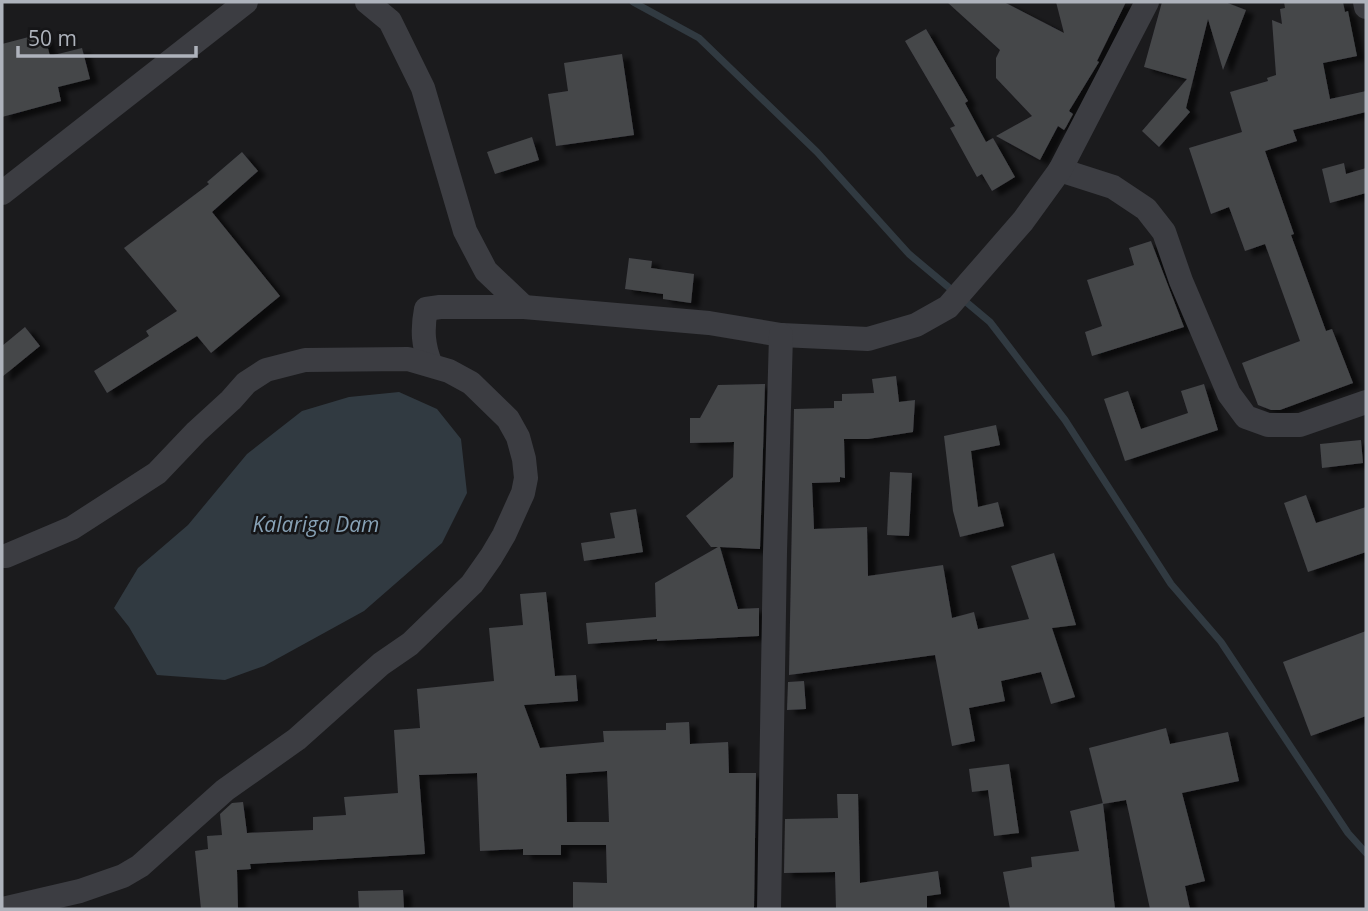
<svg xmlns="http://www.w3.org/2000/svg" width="1368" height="911" viewBox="0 0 1368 911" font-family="'Open Sans',sans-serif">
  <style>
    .water { fill: #313a41 }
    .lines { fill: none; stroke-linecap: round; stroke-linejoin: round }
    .stream { stroke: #313a41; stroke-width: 7 }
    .building { fill: #45464a; fill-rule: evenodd; filter: url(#shadow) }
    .minor { stroke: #3c3d42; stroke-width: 24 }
    .labels { text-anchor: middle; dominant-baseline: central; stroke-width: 5; stroke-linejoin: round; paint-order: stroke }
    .water-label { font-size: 21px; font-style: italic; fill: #87a1b5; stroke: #161618 }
  </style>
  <defs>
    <filter id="shadow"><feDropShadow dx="8" dy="4.5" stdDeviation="2" flood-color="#0009"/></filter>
  </defs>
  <rect width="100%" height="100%" fill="#1b1b1d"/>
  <path class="water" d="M399,392l38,17 24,30 6,54 -25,50 -78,68 -100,55 -39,14 -68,-5 -28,-48 -15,-19 24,-40 50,-43 59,-71 55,-43 47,-14z"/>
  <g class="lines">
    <path class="stream" d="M633,2l66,36 118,114 92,102 81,68 75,98 106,164 50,58 127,191 18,20"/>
  </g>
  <g class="building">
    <path d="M947,2h57l60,31 -8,-31h70l-29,59 2,1 -30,49 4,3 -7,13 -2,3 -6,-4 -18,34 -44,-24 36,-20 -36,-38v-20l4,-8z"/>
    <path d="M1162,2h63l21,8 -23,60 -15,-51 -22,89 4,4 -31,35 -17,-16 45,-52 -43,-12z"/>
    <path d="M1284,2h59l2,10 3,-1 9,45 -34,7 7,36 36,-8v21l-73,18 4,11 -32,10 29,83 -3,1 35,96 6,-2 21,54 -73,27h-9l-13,-5 -16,-42 58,-22 -35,-97 -20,7 -16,-44 -18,7 -22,-66 53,-16 -12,-40 38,-11 -1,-3 9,-3 -4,-55 10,4 -2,-15 5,-1z"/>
    <path d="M926,29l42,72 -3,2 21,39 7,-4 22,39 -23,14 -10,-17 -5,3 -27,-49 5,-2 -50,-85z"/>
    <path d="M44,33l6,23 32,-8 8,31 -32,8 3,14 -59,16v-73z"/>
    <path d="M622,54l12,81 -78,11 -8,-52 20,-3 -4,-28z"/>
    <path d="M532,137l7,23 -44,14 -8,-22z"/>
    <path d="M242,152l16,19 -46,41 68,84 -69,57 -14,-17 -90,57 -13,-22 55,-35 -3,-5 31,-20 -53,-63 85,-64 -2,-2z"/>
    <path d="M1344,163l2,11 20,-6v25l-36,10 -8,-34z"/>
    <path d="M1151,241l33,86 -92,29 -7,-24 17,-6 -15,-46 47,-15 -5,-17z"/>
    <path d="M629,258l23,3 -1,7 43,6 -3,29 -28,-4v-5l-38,-5z"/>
    <path d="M25,327l15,19 -38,31v-31z"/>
    <path d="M896,376l3,26 16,-2 -2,32 -45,7h-24l1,39 -5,-1v5l-28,1 2,46 53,-2 1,49 75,-11 9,53 22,-6 4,17 51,-10 -18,-53 43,-13 22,72 -24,3 23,69 -24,7 -10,-32 -40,9 4,20 -36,7 6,33 -23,5 -17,-91 -146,20 5,-266 40,-1v-7h8v-7l32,-1 -2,-14z"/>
    <path d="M765,384l-5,165 -40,-2 18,62 21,-1v28l-102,5v-2l-69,5 -2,-21 70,-6 -1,-34 63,-36h-7l-25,-31 47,-39 1,-35 -44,1v-25h10l18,-33z"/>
    <path d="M1204,384l14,46 -93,31 -21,-62 24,-8 13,38 47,-16 -7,-22z"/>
    <path d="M996,425l4,20 -29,6 7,56 20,-5 6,24 -44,11 -7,-26 -9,-75z"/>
    <path d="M1361,440l2,23 -41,5 -2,-24z"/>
    <path d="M890,472l22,1 -3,63 -22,-1z"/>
    <path d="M1306,495l10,28 50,-16v45l-58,20 -24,-69z"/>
    <path d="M636,509l7,43 -59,9 -3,-18 34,-5 -5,-25z"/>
    <path d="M546,592l9,84 21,-1 2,26 -54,4 16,43 64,-6 -1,-11 63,-1v-7l23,-1 1,22 38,-2 1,31h27l-2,136h-181v-27l34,1 -1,-38h-45v10h-38v-6l-43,2 -3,-78 -58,2 6,79 -175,10 1,5 -14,1 1,39h-37l-6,-58 13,-2 -1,-13 15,-1 -2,-21 12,-11 11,-1 4,31 66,-3v-13l33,-2 -2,-18 54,-4 -4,-63 26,-2 -3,-39 77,-8 -5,-53 34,-3 -3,-31zM607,771l2,51h-42l-1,-48z"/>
    <path d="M1366,631v85l-55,20 -28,-74z"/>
    <path d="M804,681l2,28 -19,1 1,-28z"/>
    <path d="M1166,728l4,16 58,-12 11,49 -57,12 23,88 -20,5 5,23h-40l-24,-109 -23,4 -14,-56z"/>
    <path d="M1009,764l10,69 -25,3 -6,-46 -16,2 -3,-23z"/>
    <path d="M837,794h21l2,89 78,-12 3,23 -14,2v13h-91l-1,-37 -51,1 1,-54 53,-1z"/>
    <path d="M1103,803l12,106h-105l-7,-37 29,-5 -1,-10 48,-6 -9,-40z"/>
    <path d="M403,890l1,19h-45l-1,-18z"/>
  </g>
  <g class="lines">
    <g class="minor">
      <path d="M367,2l23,19 33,67 42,143 21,40 38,36"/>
      <path d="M1365,2l1,5"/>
      <path d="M1060,170l53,17 33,22 18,23 17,49 48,113 17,23 22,8h32l66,-23"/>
      <path d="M2,193l244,-191"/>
      <path d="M431,365c-8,-19 -9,-35 -5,-56l14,-2h84l185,16 72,12 87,4 48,-14 32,-18 75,-86 37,-51 87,-168"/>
      <path d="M2,909l78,-18 43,-15 17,-10 85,-76 72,-51 84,-75 29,-20 62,-60 19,-27 13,-22 19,-42 3,-15 -2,-19 -6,-22 -10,-18 -37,-36 -22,-12 -41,-12 -103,1 -39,10 -20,13 -15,17 -35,32 -39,41 -85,55 -66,28"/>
      <path d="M769,909l6,-357 6,-217"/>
    </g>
  </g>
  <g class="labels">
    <g class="water-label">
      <text x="316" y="524">Kalariga Dam</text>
    </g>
  </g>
  <rect width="1368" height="911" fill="none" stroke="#aeb3bc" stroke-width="7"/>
  <path d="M18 46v10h178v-10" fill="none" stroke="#aeb3bc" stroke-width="3.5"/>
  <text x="28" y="46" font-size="21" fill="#aeb3bc" stroke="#161618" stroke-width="5" paint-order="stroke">50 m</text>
</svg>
